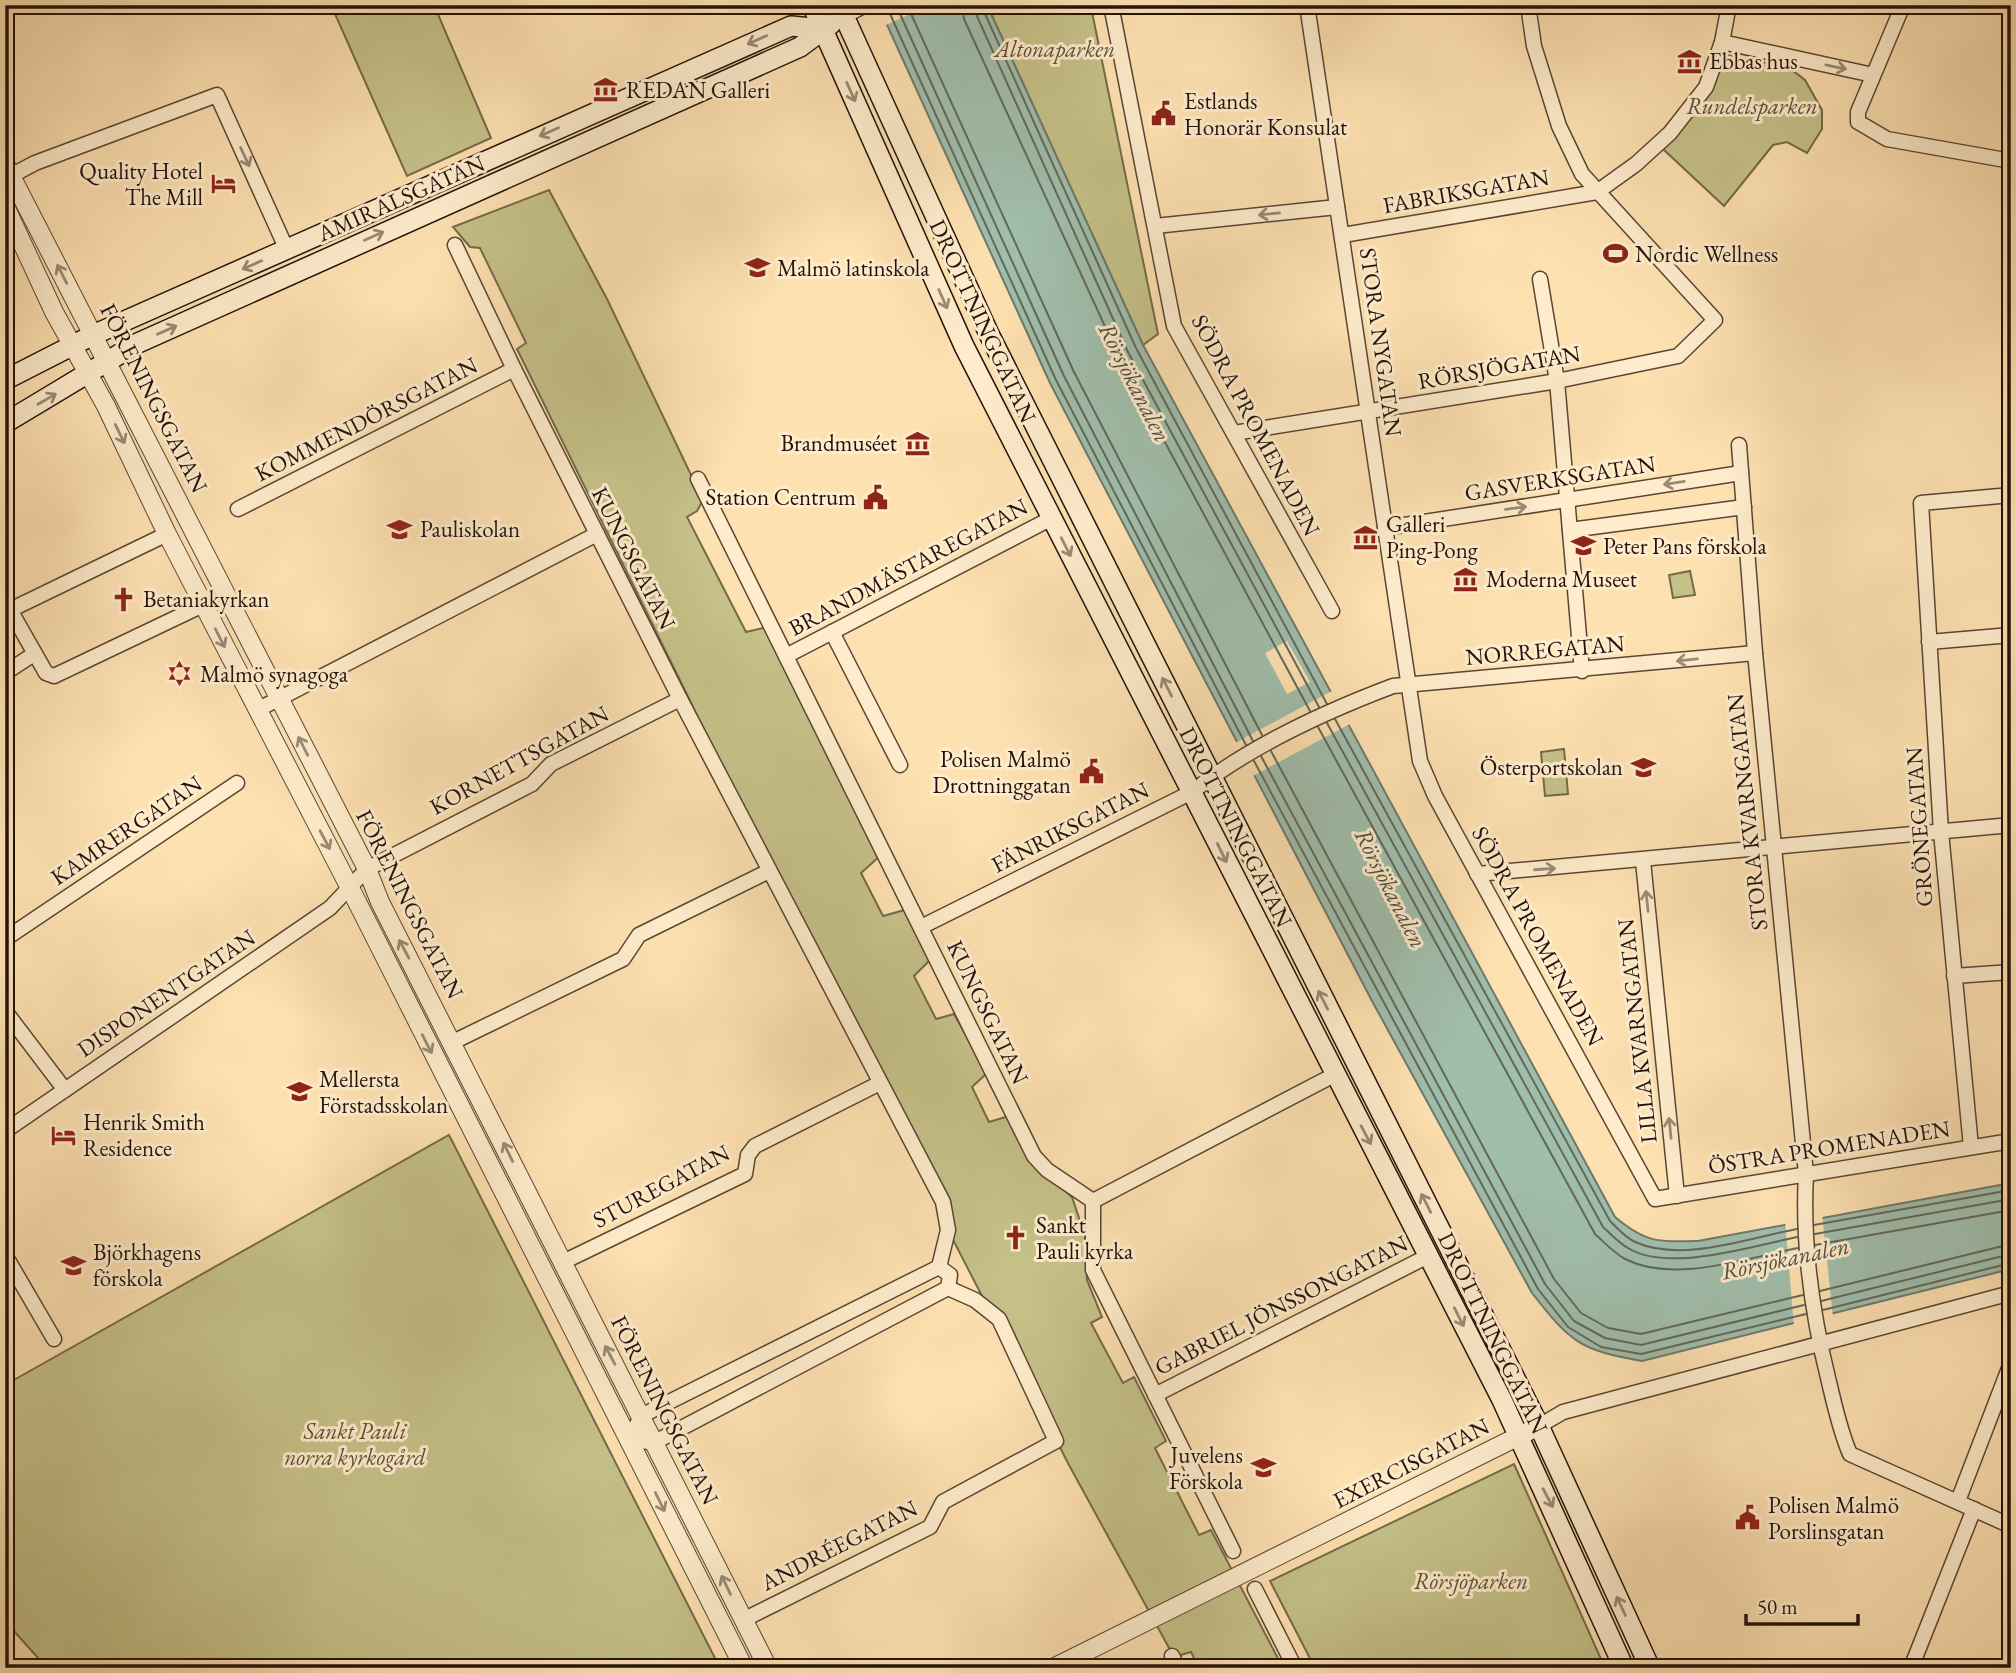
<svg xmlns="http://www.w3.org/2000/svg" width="2016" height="1673" viewBox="0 0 2016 1673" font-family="'EB Garamond',serif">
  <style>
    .green { fill: #c5c188; stroke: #746a4a; stroke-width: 2 }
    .water { fill: #a0beac; stroke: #6e796c; stroke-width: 2 }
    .pier { fill: #fee1b1 }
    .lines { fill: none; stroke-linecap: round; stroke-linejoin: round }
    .shore { stroke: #62685c; stroke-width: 2 }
    .minor-casing { stroke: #5a4634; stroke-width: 17 }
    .tertiary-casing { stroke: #5a4634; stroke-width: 20 }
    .secondary-casing { stroke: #23120b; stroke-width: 22 }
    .minor { stroke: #feeccc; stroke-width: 14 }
    .tertiary { stroke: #feeccc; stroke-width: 18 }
    .secondary { stroke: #feeccc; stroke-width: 19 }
    .oneway { stroke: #9b8a75 }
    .labels { text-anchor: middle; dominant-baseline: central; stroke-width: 6; stroke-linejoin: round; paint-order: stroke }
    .park-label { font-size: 23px; font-style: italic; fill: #5c4f37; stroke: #feeccc }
    .poi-label { font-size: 23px; fill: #23120b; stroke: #feeccc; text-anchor: start }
    .street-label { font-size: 23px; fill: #23120b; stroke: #feeccc }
    .water-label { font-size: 24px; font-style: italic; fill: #4f4e43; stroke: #feeccc }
  </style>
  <rect width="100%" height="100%" fill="#fee1b1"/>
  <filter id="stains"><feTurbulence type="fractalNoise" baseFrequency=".00286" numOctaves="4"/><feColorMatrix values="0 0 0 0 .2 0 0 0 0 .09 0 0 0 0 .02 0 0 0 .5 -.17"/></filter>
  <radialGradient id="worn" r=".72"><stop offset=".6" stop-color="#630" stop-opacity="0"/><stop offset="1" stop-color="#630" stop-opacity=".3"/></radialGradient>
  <g class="green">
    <path d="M331,5h103l57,133 -84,38z"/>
    <path d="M987,5h85l20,7 66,322 -15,11z"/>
    <path d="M1721,54l67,13 17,13 17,30v19l-15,24 -20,-11 -14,3 -49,61 -61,-57z"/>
    <path d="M549,190l58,109 96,201 -6,11 -10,6 59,115 21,-5 114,228 -20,18 22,43 25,-7 22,51 -16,16 22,43 18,-5 33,59 -15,14 17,35 20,-6 20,41 43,40 13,39 2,44 15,37 -11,6 32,60 11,-6 32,64 -11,7 44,87 12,-5 72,138h-84l-8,-16 -17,5 -105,-192 -121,-235 -11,-51 -181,-344 -239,-486 9,-6 -46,-95 -10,-1 -17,-20z"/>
    <path d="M1690,571l5,24 -22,3 -4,-23z"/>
    <path d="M1564,749l4,45 -23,2 -4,-44z"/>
    <path d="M449,1135l271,533h-673l-42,-47v-236z"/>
    <path d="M1514,1464l91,204h-290l-45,-87z"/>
  </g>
  <path class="water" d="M878,5h109l156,340 472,872c31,26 43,25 83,24l313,-58v86l-369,92c-62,-11 -71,-18 -110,-68l-160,-292 -322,-618z"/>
  <g class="pier">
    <path d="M875,5h54l-45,21z"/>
    <path d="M1287,641l23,41 -23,12 -22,-41z"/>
    <path d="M1332,691l18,33 -99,53 -18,-33z"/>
    <path d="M1822,1213l11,105 -39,9 -9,-107z"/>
  </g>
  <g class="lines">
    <g class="shore">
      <path d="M886,5l170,375 190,365"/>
      <path d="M896,5l168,371 189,365"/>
      <path d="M907,5l167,367 188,363"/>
      <path d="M962,5l2,14 155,338 191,354"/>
      <path d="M972,5l156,347 191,355"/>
      <path d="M981,5l155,343 191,356"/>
      <path d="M1335,719l275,502c7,7 16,17 25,21 48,21 113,-4 162,-13"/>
      <path d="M1327,723l276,504c8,7 16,16 25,21 39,25 126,-2 169,-11"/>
      <path d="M1318,727l277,507c9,8 19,19 30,25 50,25 121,-1 173,-11"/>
      <path d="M1271,751l283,528 27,34 27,15 33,6 162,-39"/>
      <path d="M1261,756l284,528 29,37 31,17 36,7 163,-40"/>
      <path d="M1254,761l284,528 30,38 33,20 40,7 165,-40"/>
      <path d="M1814,1225l197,-35"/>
      <path d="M1815,1234l196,-35"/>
      <path d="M1815,1245l196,-35"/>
      <path d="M1820,1291l191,-47"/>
      <path d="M1821,1301l190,-47"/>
      <path d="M1823,1310l188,-47"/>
    </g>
    <defs>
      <g id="minor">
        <path d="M1111,5l63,321 158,285"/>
        <path d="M1307,5l113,756 15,35 220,403 356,-58"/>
        <path d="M1903,5l-45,107v10l29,17 124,22"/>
        <path d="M844,16l22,-11"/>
        <path d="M1722,42l151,33"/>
        <path d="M5,179l30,-16 182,-68 70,155"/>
        <path d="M1155,226l182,-19"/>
        <path d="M1343,235l254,-43 39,-28 34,-31 36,-46 16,-45 7,-37"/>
        <path d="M455,245l59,124 166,330 263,503 5,28 -9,37"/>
        <path d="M1540,279l17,102 25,290"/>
        <path d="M1234,433l323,-52 121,-25 37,-36 -133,-146 -23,-48 -25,-80 -6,-41"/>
        <path d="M1739,445l16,208 51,521c-4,71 6,140 23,208 6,25 11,49 21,72l161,72"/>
        <path d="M698,479l336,677 13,14 46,31v69l140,281"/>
        <path d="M238,509l276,-140"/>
        <path d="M1385,528l356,-55"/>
        <path d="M1570,530l174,-23"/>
        <path d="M5,601l41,72 8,3 149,-71"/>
        <path d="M10,610l157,-76"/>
        <path d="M832,632l68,133"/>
        <path d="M1929,642l82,-7"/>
        <path d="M786,656l266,-138"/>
        <path d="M5,673l29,-19"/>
        <path d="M257,710l340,-176"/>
        <path d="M1643,861l34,335"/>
        <path d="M1477,874l534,-49"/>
        <path d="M921,927l271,-135c58,-46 132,-80 201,-106l362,-33"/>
        <path d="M5,939l232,-156"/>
        <path d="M1954,976l57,-4"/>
        <path d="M5,1011l60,79"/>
        <path d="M453,1042l170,-83 16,-24 130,-64"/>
        <path d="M5,1131l325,-223 37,-39 165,-85 19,-20 129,-65"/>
        <path d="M1971,1147l-30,-315 -20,-329 90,-8"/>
        <path d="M1093,1201l241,-126"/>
        <path d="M5,1255l49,84"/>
        <path d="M563,1262l182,-88 3,-19 7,-9 125,-63"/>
        <path d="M939,1267l11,8 -2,13 -293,154 -26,-1 12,-25z"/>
        <path d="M1155,1395l273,-139"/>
        <path d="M1539,1426l24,-14 448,-119"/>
        <path d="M1958,1501l53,-138"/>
        <path d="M1255,1589l40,79"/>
        <path d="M743,1620l187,-93 13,-25 113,-61 -57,-122 -24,-19 -27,-12"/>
        <path d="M1172,1656l6,12"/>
        <path d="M5,1660l7,8"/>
        <path d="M1911,1668l63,-159"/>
      </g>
      <g id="tertiary">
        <path d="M5,164l362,705 13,33 388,766"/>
        <path d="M5,206l49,106 52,94 61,128 184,356 393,778"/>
        <path d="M1053,1668l486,-242"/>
      </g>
      <g id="secondary">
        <path d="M812,5l152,341 538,1054 122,268"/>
        <path d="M839,5l150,329 550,1092 111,242"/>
        <path d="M5,380l88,-45 698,-309 31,3"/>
        <path d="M5,423l133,-80 662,-296 31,-23"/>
      </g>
    </defs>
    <use href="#minor" class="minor-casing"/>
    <use href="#tertiary" class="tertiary-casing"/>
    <use href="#secondary" class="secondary-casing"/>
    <use href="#minor" class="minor"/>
    <use href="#tertiary" class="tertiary"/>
    <use href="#secondary" class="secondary"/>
  </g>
  <defs><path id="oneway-shaft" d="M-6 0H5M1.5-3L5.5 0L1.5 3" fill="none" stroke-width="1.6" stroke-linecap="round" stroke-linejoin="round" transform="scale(1.75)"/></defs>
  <g class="oneway">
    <use href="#oneway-shaft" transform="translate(757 40) rotate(156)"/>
    <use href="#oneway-shaft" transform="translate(1836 67) rotate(12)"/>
    <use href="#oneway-shaft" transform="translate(851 92) rotate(66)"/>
    <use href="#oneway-shaft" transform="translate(549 132) rotate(156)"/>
    <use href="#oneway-shaft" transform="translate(245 157) rotate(65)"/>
    <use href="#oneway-shaft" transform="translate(1269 214) rotate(174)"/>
    <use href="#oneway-shaft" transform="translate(374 236) rotate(-24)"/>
    <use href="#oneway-shaft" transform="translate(252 265) rotate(156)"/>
    <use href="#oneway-shaft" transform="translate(62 274) rotate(-117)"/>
    <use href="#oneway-shaft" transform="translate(943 299) rotate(66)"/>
    <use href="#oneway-shaft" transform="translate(167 330) rotate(-24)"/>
    <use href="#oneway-shaft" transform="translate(47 399) rotate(-30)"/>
    <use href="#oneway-shaft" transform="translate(120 434) rotate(64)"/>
    <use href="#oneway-shaft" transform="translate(1674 483) rotate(171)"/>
    <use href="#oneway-shaft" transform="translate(1516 508) rotate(-8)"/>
    <use href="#oneway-shaft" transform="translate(1066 547) rotate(63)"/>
    <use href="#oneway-shaft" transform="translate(220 638) rotate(63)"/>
    <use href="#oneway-shaft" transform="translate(1687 660) rotate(174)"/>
    <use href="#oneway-shaft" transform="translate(1167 687) rotate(-117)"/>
    <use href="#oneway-shaft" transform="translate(303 746) rotate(-117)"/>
    <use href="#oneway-shaft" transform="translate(325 840) rotate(62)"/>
    <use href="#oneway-shaft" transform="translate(1222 853) rotate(64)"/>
    <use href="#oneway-shaft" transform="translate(1545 869) rotate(-4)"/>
    <use href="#oneway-shaft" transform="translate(1647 901) rotate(-96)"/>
    <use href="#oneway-shaft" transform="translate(404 949) rotate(-118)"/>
    <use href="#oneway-shaft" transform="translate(1323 1000) rotate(-117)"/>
    <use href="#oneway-shaft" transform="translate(427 1044) rotate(63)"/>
    <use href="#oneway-shaft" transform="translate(1670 1128) rotate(-96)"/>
    <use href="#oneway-shaft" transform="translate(1366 1135) rotate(62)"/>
    <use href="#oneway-shaft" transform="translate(508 1152) rotate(-116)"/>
    <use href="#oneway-shaft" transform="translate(1426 1203) rotate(-117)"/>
    <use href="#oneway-shaft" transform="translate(1459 1317) rotate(63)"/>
    <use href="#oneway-shaft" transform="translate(610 1355) rotate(-118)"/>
    <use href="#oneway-shaft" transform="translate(1548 1498) rotate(62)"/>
    <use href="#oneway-shaft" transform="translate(660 1502) rotate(64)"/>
    <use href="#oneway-shaft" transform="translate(726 1585) rotate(-116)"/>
    <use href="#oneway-shaft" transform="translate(1621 1606) rotate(-115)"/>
  </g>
  <defs>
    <symbol id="museum-bare" viewBox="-9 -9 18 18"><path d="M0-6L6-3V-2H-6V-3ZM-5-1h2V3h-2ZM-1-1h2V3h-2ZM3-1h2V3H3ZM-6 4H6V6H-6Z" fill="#8f2418" stroke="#feeccc" stroke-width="2.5" paint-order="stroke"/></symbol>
    <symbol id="civic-bare" viewBox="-9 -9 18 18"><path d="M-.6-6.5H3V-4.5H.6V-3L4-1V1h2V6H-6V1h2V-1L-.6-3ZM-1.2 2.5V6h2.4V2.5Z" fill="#8f2418" stroke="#feeccc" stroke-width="2.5" paint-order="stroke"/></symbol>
    <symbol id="hotel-bare" viewBox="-9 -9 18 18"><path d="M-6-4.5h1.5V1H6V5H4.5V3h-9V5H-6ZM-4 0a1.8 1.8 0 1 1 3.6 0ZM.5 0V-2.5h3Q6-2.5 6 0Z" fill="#8f2418" stroke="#feeccc" stroke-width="2.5" paint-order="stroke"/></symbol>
    <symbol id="stadium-bare" viewBox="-9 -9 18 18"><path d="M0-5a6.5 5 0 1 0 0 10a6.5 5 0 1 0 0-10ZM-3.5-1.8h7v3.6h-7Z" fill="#8f2418" stroke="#feeccc" stroke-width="2.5" paint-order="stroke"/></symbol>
    <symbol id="school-bare" viewBox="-9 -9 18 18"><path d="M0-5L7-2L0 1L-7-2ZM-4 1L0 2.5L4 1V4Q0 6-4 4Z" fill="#8f2418" stroke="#feeccc" stroke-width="2.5" paint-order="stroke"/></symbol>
    <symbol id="church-bare" viewBox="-9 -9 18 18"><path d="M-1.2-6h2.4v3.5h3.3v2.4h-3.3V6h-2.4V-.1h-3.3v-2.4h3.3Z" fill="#8f2418" stroke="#feeccc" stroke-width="2.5" paint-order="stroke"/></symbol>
    <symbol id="synagogue-bare" viewBox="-9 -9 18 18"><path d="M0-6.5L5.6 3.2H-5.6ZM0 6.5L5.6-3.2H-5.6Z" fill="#8f2418" stroke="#feeccc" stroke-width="2.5" paint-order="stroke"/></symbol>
  </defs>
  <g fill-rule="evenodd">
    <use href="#museum-bare" x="1672" y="44" width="35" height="35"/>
    <use href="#museum-bare" x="588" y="72" width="35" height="35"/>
    <use href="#civic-bare" x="1146" y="96" width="35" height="35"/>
    <use href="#hotel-bare" x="206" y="166" width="35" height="35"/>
    <use href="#stadium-bare" x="1598" y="236" width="35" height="35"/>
    <use href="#school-bare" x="740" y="250" width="35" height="35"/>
    <use href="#museum-bare" x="900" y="426" width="35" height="35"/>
    <use href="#civic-bare" x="858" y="480" width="35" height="35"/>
    <use href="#school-bare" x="382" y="512" width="35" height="35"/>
    <use href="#museum-bare" x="1348" y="520" width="35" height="35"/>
    <use href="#school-bare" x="1566" y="528" width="35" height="35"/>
    <use href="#museum-bare" x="1448" y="562" width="35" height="35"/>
    <use href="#church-bare" x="106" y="582" width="35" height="35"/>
    <use href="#synagogue-bare" x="162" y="656" width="35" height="35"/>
    <use href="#school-bare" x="1626" y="750" width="35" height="35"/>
    <use href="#civic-bare" x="1074" y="754" width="35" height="35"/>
    <use href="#school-bare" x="282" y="1074" width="35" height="35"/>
    <use href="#hotel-bare" x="46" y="1118" width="35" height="35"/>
    <use href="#church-bare" x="998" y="1220" width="35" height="35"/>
    <use href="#school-bare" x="56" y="1248" width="35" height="35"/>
    <use href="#school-bare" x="1246" y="1450" width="35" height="35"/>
    <use href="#civic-bare" x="1730" y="1500" width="35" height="35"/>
  </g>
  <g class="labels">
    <g class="park-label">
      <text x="1055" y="49">Altonaparken</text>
      <text x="1752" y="106">Rundelsparken</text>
      <text x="355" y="1431">Sankt Pauli<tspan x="355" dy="26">norra kyrkogård</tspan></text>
      <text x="1471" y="1581">Rörsjöparken</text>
    </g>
    <g class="poi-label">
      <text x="1709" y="61">Ebbas hus</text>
      <text x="626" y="90">REDAN Galleri</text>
      <text x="1184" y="101">Estlands<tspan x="1184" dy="26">Honorär Konsulat</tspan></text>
      <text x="203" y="171" text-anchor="end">Quality Hotel<tspan x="203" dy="26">The Mill</tspan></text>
      <text x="1635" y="254">Nordic Wellness</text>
      <text x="777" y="268">Malmö latinskola</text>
      <text x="897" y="443" text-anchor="end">Brandmuséet</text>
      <text x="856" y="497" text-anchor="end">Station Centrum</text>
      <text x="1386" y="524">Galleri<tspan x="1386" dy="26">Ping-Pong</tspan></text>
      <text x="420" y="529">Pauliskolan</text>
      <text x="1603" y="546">Peter Pans förskola</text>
      <text x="1486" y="579">Moderna Museet</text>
      <text x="143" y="599">Betaniakyrkan</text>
      <text x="200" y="674">Malmö synagoga</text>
      <text x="1071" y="759" text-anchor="end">Polisen Malmö<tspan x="1071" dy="26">Drottninggatan</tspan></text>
      <text x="1623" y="767" text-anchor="end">Österportskolan</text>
      <text x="319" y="1079">Mellersta<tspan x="319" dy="26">Förstadsskolan</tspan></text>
      <text x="83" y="1122">Henrik Smith<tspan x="83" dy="26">Residence</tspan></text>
      <text x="1036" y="1225">Sankt<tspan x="1036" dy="26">Pauli kyrka</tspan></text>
      <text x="93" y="1252">Björkhagens<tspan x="93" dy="26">förskola</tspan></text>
      <text x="1243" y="1455" text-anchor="end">Juvelens<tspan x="1243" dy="26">Förskola</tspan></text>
      <text x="1768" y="1505">Polisen Malmö<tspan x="1768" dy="26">Porslinsgatan</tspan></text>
    </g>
    <g class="street-label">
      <text transform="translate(1466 191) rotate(-10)">FABRIKSGATAN</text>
      <text transform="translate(401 198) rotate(-24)">AMIRALSGATAN</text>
      <text transform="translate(983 321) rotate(65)">DROTTNINGGATAN</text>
      <text transform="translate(1381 342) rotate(82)">STORA NYGATAN</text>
      <text transform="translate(1499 367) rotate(-10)">RÖRSJÖGATAN</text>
      <text transform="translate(154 398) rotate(63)">FÖRENINGSGATAN</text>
      <text transform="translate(366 419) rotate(-27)">KOMMENDÖRSGATAN</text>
      <text transform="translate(1256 425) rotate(62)">SÖDRA PROMENADEN</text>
      <text transform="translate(1560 478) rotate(-9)">GASVERKSGATAN</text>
      <text transform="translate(634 558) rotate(63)">KUNGSGATAN</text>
      <text transform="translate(908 567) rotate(-28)">BRANDMÄSTAREGATAN</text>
      <text transform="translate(1545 650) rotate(-5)">NORREGATAN</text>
      <text transform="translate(519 760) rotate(-29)">KORNETTSGATAN</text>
      <text transform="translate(1747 812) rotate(-96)">STORA KVARNGATAN</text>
      <text transform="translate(1070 827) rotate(-27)">FÄNRIKSGATAN</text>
      <text transform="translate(1236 827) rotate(63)">DROTTNINGGATAN</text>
      <text transform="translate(1919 827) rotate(-94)">GRÖNEGATAN</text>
      <text transform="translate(126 830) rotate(-34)">KAMRERGATAN</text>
      <text transform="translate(410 904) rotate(63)">FÖRENINGSGATAN</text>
      <text transform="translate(1538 936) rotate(61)">SÖDRA PROMENADEN</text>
      <text transform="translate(166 993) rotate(-34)">DISPONENTGATAN</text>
      <text transform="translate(988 1012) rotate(64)">KUNGSGATAN</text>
      <text transform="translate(1637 1031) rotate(-96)">LILLA KVARNGATAN</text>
      <text transform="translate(1829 1147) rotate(-9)">ÖSTRA PROMENADEN</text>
      <text transform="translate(661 1186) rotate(-28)">STUREGATAN</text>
      <text transform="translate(1281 1305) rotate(-27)">GABRIEL JÖNSSONGATAN</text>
      <text transform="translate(1493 1333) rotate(64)">DROTTNINGGATAN</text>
      <text transform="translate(665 1410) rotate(63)">FÖRENINGSGATAN</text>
      <text transform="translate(1411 1463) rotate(-27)">EXERCISGATAN</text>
      <text transform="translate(839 1545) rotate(-27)">ANDRÉEGATAN</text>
    </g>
    <g class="water-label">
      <text transform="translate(1135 382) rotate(63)">Rörsjökanalen</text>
      <text transform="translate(1391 888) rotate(63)">Rörsjökanalen</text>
      <text transform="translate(1785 1258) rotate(-12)">Rörsjökanalen</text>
    </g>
  </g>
  <rect width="2016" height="1673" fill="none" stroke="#fee1b1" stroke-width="28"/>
  <rect x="7" y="7" width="2002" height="1659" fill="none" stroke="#23120b" stroke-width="3.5"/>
  <rect x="14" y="14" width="1988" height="1645" fill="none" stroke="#23120b" stroke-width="2"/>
  <path d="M1746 1614v10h112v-10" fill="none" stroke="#23120b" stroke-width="3.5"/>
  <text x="1757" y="1614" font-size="21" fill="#23120b" stroke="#feeccc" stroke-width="5" paint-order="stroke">50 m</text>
  <rect width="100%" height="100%" filter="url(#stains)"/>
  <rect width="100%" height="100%" fill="url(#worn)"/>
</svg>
